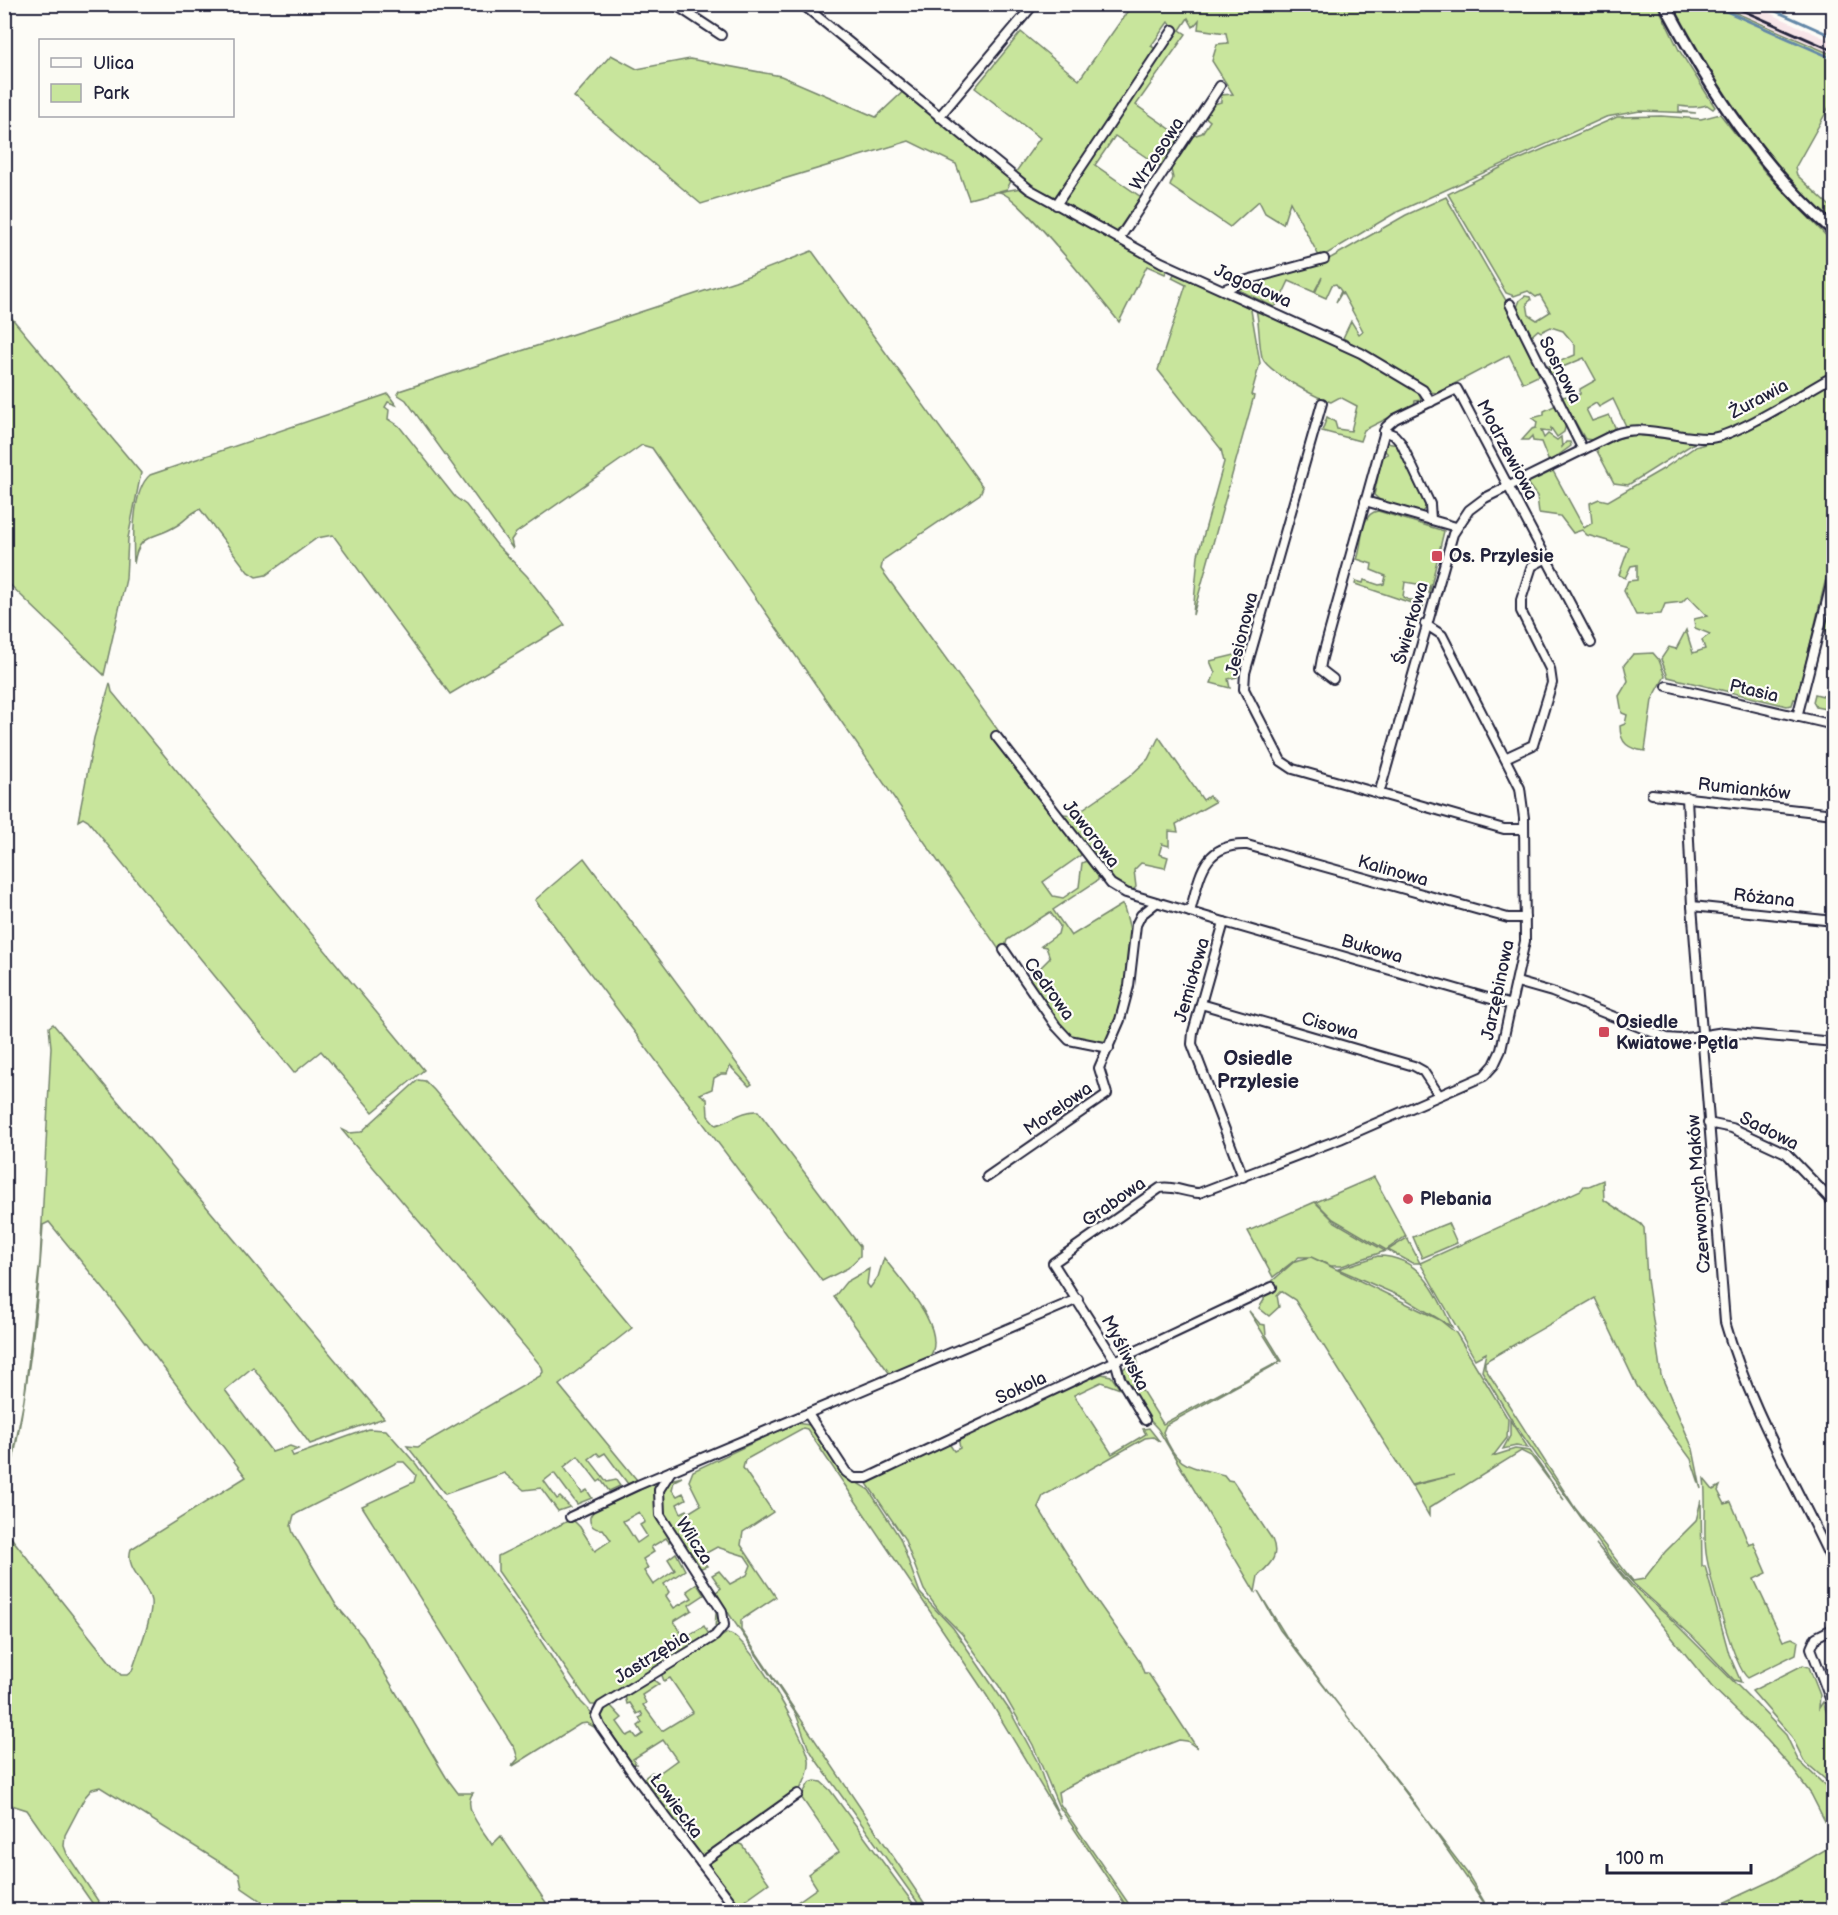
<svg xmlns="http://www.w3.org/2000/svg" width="1838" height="1915" viewBox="0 0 1838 1915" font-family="'Balsamiq Sans',sans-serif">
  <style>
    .built { fill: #f8e6e9 }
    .green { fill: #c8e59c; stroke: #75846c; stroke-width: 1.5; fill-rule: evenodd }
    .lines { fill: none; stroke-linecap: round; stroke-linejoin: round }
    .stream { stroke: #6488a8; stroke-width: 3 }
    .street-casing { stroke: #22223b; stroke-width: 12 }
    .secondary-casing { stroke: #22223b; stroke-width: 15 }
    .street { stroke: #fdfcf7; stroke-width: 8 }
    .secondary { stroke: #fdfcf7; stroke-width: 10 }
    .rail { stroke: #22223b; stroke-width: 3 }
    .poi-dot { fill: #d1495b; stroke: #fdfcf7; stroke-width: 2 }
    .labels { text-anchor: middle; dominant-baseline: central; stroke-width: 4.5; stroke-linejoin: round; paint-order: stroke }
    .street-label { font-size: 18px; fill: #22223b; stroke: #fdfcf7 }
    .poi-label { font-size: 18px; font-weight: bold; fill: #22223b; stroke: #fdfcf7; text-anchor: start }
    .neighbourhood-label { font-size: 20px; font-weight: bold; fill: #22223b; stroke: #fdfcf7 }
  </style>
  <rect width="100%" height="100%" fill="#fdfcf7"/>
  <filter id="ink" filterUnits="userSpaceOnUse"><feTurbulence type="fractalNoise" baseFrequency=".0167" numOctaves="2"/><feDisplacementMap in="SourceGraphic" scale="12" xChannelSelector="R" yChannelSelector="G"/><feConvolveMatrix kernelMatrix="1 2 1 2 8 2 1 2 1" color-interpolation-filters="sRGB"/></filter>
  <g filter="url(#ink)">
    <path class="built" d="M1719,5h33l81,37v13z"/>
    <g class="green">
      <path d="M1657,4l22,46 36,57 -2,2 -6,-4c-10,3 -18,2 -28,1v5l17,2 -56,-2 -34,6 -211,96 -75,45 -30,-56 -7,22 -18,-11 -6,-12 -29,26 -60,-41 3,-8 -3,-12 20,-29 12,-4 8,-12 -6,-5 7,-11 10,-3v-7l12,-1 -21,-33 5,-17 11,-1 -2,-10 -28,-4 1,-9 -6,7 -5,-9 -8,12 6,4 -50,71 47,33 -21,30 -47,-32 -20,29 46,32 -25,36 -51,-28 -2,-5 116,-170 -11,-8 -17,24 5,3 -101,148 -25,-12 -15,-12 25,-35 -65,-50 46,-56 58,48 53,-75z"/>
      <path d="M1673,5h45l115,50v45l-38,68 2,7 36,34v16c-38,-38 -76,-76 -106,-121 -19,-28 -34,-59 -51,-88z"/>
      <path d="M611,55l26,14 53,-10 91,17 95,41 33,-31 105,89 -7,14 -38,10 -13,-35 -47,-23 -208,63 -127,-107z"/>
      <path d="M1720,114l45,58 68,71v128c-27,15 -91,58 -119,62 -29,4 -59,-6 -88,-7l-13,-27 -14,8 -3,-4 -10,6 6,12 17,-6 7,14 -23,11 -8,-1 -24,-42 19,-3v-5l16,-9 -12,-22 -26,11 -8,7 -1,-10 26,-11v-10l-12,-14 -12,-4 -10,5 -3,-2 -8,7 -14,-27 4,-10 5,-4 5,1 1,3 -4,3 2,12 8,5 13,-8 -10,-17 -4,2 -8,-6 -14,5 -8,-3 -58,-99 56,-28 113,-49 44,-1 40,3z"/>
      <path d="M1021,188l144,80 1,4 -1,2 -18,-8 -28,56c-17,-21 -102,-131 -121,-130z"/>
      <path d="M1446,197l62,107 32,71 -17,8 -14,-28 -72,38 -7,-1 -87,-54 8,-17 8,13 4,-3 -21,-39 -6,10 5,-11 -5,-7 -4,1 -6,13 -11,-5 7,-16 -8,15 -25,-11 -9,19 -5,-1 -1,3 4,2 -4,3 -35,-17 1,-4 89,-27 77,-44z"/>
      <path d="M812,251l171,236 -3,7 -97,66 -2,9 169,233 -57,-67 39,55 40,47 -3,3 3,4 4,-1 5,12 -38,27 10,14 10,2 16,-11 3,-24 4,-2 12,15v4l-45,30 18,26 52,-32c3,11 7,22 8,33 0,26 -8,85 -24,105 -41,8 -60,-33 -79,-62l22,-22 -4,-11 -5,-1 17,-12 2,-8 -10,-14 -43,28 -2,7 -5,4 -348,-503 -10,-3 -126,88 -5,7 2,9 -107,-149 -9,-6 2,-3 336,-110z"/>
      <path d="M1174,274l76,30 10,59 -9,32 3,1 -61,219 5,-60 26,-93 -3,-13 -63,-79 28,-85 -14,-7z"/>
      <path d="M1255,305l102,49 62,37 2,9 -6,1 -1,4 -50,25 -4,11 -38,-10 5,-14 8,5 2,7 14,2 6,-25 -17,-9 -9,5c-14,-4 -65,-31 -69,-45 -4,-17 -2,-35 -7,-52z"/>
      <path d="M5,310l136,163 -13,65 -2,41 -22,96 -99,-95z"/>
      <path d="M1833,380v181l-8,21 -28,118 -3,-1 -2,6 -5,1 -119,-29 -7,-18 8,-12 7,2 10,-19 7,23 12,-4 -3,-9 8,-6 -15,-6 -1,-9 13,-3 -19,-20 -6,6 -17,2 -4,10 -25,1 -12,-24 4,-10 9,-1v-15l-6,1 -6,12 -6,-3 10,-28 -42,-12 -5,-5 -9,3 -13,-17 -21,-3 -2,-17 -10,-13 26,-12 31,57 8,-5 -2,-20 9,-4 9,2 55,-32 32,-22 40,-12z"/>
      <path d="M388,394l8,11 -8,-3 -3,5 4,3 -1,9 11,7 56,71 11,8 31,40 30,31 38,49 -115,69 -117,-159 -16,3 -51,37 -10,2 -8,-5 -48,-63c-10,4 -15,12 -24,17 -22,14 -38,6 -42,38 -1,-22 -2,-74 16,-89z"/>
      <path d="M1558,404l4,13 5,3 -3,12 -7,5 -6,-9 -1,4 -9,-1 3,7 4,-4 9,6 4,-3 1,10 4,-5h4l1,4 -22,16 -8,-20 -8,-1 -1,-5 -4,4h-6l10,-11 4,-1 1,-6 -5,-4 12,-3v-4z"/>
      <path d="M1635,435l61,7 -68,43 -14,-2 -18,-34 14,-9z"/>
      <path d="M1387,443l10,2 29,58v4l-4,5 -40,-10 -8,-7 8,-38 6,-3 -4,-4z"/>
      <path d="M1378,511l66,20 -15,63v-8l-24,-4 -2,15 6,3h16l-2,7 -68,-23 1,-3 7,2 1,-3 15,5 5,-1 2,-8 -15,-6 1,-6 -15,-5c6,-12 2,-46 21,-48z"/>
      <path d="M1833,582v50l-11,-2z"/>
      <path d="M1243,653l-6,24 -9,2 2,9 -19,-5 4,-10 -5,-12z"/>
      <path d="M1653,653l6,7 6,16 -13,24 -7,51c-16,-2 -25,-7 -25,-25l5,-2 2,-9 -5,-2 -3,-17 9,-15 -4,-16 9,-11z"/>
      <path d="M110,683l2,9 312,378 -51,42 -52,-61 -27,22 -206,-252 -5,-3 -5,3 16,-83z"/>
      <path d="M1815,694l12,3 5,9 -2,4 -14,-3 -3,-5z"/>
      <path d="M1159,737l44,63 6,-4 6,6 -39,22 2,8 -9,-1v15l-7,-2 -3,10 9,3 -3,11 -24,-5 -7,7 2,17 -4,4 -24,-15 -46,-62 12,1 55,-38 19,-18z"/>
      <path d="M584,858l168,226 -3,2 -19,-20 -3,8h-6l-7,4 -2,11 -12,5 7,5 1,17 8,9c15,-4 26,-15 42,-14l102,135v10l-12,12 -26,13 -287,-381z"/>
      <path d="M53,1024l331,394 -74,26 -57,-77 -28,23 47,62 18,-6 8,3 -7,3 2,4 76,-27 17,1 30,34 117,165 48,73 10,10 3,15 -7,-4 -7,1 -69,43 7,-8 -3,-10 -153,-243 52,-24 2,-7 -12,-13h-6l-104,53 -3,11 2,7 43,72 27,32 83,140 12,16h15c-12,15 11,38 19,52l9,-9 46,68 9,6h-282l-32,-22 -3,-14 -139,-87 -8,2 -7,8 -20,38 -1,11 3,8 37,56h-7l-70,-100 -22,-7v-273l108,136 8,9h6l5,-4c5,-17 21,-53 19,-70 -3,-18 -27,-32 -20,-52l115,-72 -135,-179 -62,-76 -6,3c-6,93 -17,183 -38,273l19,-98 16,-139 11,-214 -2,-20z"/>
      <path d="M418,1080l7,1 9,9 198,238 -73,57 78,95 -9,4 -23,-31 -5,3 -3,-3 -8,6 18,23 9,-2 4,6 -11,5 -8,-11 -3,2 -20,-26 -14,11 18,26 5,-3 5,8 -15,6 -23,-31 -10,8 13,18 3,-2 10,10 -12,4 -17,-23 -17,2 -20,-17 -59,21 -38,-48 11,1 122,-71 3,-4 -1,-5 -201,-238 8,4 12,-1z"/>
      <path d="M1374,1177l32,59 -20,14 -53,-31 -17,-17z"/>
      <path d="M1603,1180l1,20 37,24 3,4 3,51 14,96 32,74 8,40 -10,-30 -54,-73 -42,-88 -104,60 -6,4v6l90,140 58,73 11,-2 21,-27 31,-31 5,-21 1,66h3l24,88 12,28 -7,-2 -42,-44 -58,-52 -27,-30 -94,-132 -31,-51 4,-18 -11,6 -55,-96h-8l-24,-13 19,-12 13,25 161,-73 3,-4h5z"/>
      <path d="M1315,1202l20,20 50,29 -43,15h-11l-20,-9 129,63 16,13 52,86 -1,19 -14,18 22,-7 15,2 34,49 -33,-44 -10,-5 -92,57v8l-17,-30 42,-11 -43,10 -116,-185 -14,-9 -4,4 2,12 -10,9 -10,-8 5,-8v-8l8,-4 -2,-5 25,-22 16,-4h-12l-26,20 -25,-46z"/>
      <path d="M1448,1223l9,20 -35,15 -9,-21z"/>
      <path d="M1378,1256c43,0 58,37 74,71l-48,-29 -66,-29z"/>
      <path d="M884,1258c16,22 66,72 45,100 -7,9 -28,12 -39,16l-56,-77 12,-15 23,-13 -2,15 3,4 8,-11z"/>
      <path d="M1249,1311l11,13 5,1 1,10 16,26 -116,64 -3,7c14,38 29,34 61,43l4,5 5,1 39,58c8,18 -2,25 -14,37l-3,16 -97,-163 -12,-13 -24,-46 11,-9 -2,-4 5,-1 2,7 -5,13 30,48 117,-63z"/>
      <path d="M1102,1374l9,2 9,13 -19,-7 -27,13 38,59 34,-20 -3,-5 6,-1 11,14 -7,-5 -8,1 -102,58 -5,11 50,81 52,74 4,11h4l6,9 43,66 -10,-7 -8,-1 -87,34 -34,18 2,12 73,106h-4l-71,-105 -25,-60 -34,-59 -37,-52 -23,-23 -15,-21 -20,-52 -38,-56 82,-40 6,9 6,-3 -2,-10 112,-52z"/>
      <path d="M1510,1420l18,28 -12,-2 -13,3 7,-13z"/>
      <path d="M795,1423l15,2 34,50 25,15 31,48 20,55 33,35 57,83 27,50 10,29 14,29 -74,-123 -180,-267 -4,-1 -58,32 -2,8 30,44 -30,20 -2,13 35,52 -35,23v10l188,280h-6l-107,-150 -8,-13 -12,-33 -81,-121 6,-5 -9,-13 7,-4 11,13 17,-9 4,-10 -6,-9 -28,-9 -18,10 8,9 -9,3c-16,-23 -54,-62 -28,-89l12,-3 -8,4 -2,9 5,6 6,-3 3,6 -9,5 4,9 6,-3 1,3 13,-8 -12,-24 4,-10z"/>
      <path d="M1704,1479l9,11 7,-4 -2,5 7,13 6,-2 18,43 5,-2 13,30 -13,6 29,62 9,-3 6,3 -2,13 -48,24c-14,-10 -39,-104 -42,-125 -3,-25 1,-49 -2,-74z"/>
      <path d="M660,1481c-12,29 1,35 10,59l-1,2 -3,-4 -15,9 3,5 -11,7 5,9 -4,3 9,14 22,-15 -7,-11 8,-6 9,17 -21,14 5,8 -3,4 8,12 18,-10 -5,-7 10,-7 7,11 -15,10 3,5 -18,11 10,17 20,-12 4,7 7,-4 1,-16 4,-2 2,8 -4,11 -120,75h-7l-93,-134v-15l74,-37 8,8 15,24 16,-11 -8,-11c-8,1 -14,-3 -13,-12l4,-7zM639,1512l6,10 -5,3 7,11 -10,7 -14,-22z"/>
      <path d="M1596,1544l36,41 39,34 84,84 31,32 12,25 35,33v44l-22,-43 -20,-27 -24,-27 -55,-53z"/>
      <path d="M1258,1591l28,45 181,237 22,37 -78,-112 -131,-168z"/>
      <path d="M727,1633c21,1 75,101 81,122 4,12 -3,27 -9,36l-98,67 -58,-79 9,-7 3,4 22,-16 -14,-20 -30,19 3,5h-4l-32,-47 4,-8 6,-4 12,13 -5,4 10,14 6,-3 4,5 6,-4 -5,-8 4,-3 -3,-5 4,-2 -2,-4 -4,2 -7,-11 -3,1 -2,-8 27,-17 7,5 -17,11 4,8 -3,2 19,26 31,-19 -23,-34 -6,3 -3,-8z"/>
      <path d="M1803,1665l6,2 11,28 -1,13 4,-6 10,28v56l-29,-25 -12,-24 -40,-46z"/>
      <path d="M815,1781l6,1 9,8 88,120h-132l31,-22 -9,-14 31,-22 -38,-55 8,-14z"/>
      <path d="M736,1843l6,2 27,38 -31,22 -29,-39 2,-6z"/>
      <path d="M1833,1845v65h-125l69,-32z"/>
    </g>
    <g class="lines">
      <g class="stream">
        <path d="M1710,4l124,55"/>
        <path d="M1760,4l74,33"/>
      </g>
      <defs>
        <g id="street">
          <path d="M674,4l47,31"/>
          <path d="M802,4l227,185 132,73 200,91 62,37 8,12"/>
          <path d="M939,117l95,-113"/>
          <path d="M1056,205l117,-175"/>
          <path d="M1119,239l101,-153"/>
          <path d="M1225,289l22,-9 77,-21"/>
          <path d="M1510,304l73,146"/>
          <path d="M1322,403l-77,270 -1,16 37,72 12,8 211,60h20"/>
          <path d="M1384,431l10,4 7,8 29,61 1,16"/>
          <path d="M1365,501l91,26"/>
          <path d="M1333,679l-13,-10 2,-11 64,-231 9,-8 62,-30 134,254"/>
          <path d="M1667,686l167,39"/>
          <path d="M1797,717l37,-144"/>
          <path d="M996,736l115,148 15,9 64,19"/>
          <path d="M1505,758l28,-13 19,-62 -2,-14 -29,-58v-11l11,-34 15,-8"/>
          <path d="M1379,794l74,-260 16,-24 16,-12 130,-64c30,-11 65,6 96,4 28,-3 95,-47 123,-62"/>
          <path d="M1652,794l182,20"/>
          <path d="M1687,797l5,109 33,416c24,85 72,164 109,244"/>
          <path d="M1692,906l142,15"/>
          <path d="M1224,922l288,83"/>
          <path d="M1004,950l52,76 13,14 40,8"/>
          <path d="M1517,982l35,10 115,46 13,1 44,-7 110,10"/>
          <path d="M1201,1004l213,62 9,5 16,24"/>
          <path d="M1708,1123l24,5 54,25 48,50"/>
          <path d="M987,1177l120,-83 -8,-26 21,-48 9,-34 7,-61 5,-10 15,-12"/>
          <path d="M1243,1177l-51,-133 1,-12 31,-110 -34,-10c10,-35 12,-69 57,-67l261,73h17"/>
          <path d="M808,1414l38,58 8,6h13l405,-191"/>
          <path d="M1145,1420l-25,-42 -5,-18 -62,-97 107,-75c13,-3 25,5 39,5l141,-54 144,-63 10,-11 7,-15 24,-109 -1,-123 -4,-30 -78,-153 -17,-11"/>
          <path d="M671,1471l-12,19 1,25 62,96 2,14 -9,11 -114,70 -5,10 4,10 34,49 103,135"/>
          <path d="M570,1517l68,-32 440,-186"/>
          <path d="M1834,1628l-18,9 -5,11 23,61"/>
          <path d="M701,1863l97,-69"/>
        </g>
        <path id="secondary" d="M1665,4c45,85 96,164 169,227"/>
      </defs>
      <use href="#street" class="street-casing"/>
      <use href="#secondary" class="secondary-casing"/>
      <use href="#street" class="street"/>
      <use href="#secondary" class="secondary"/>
      <path class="rail" d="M1728,4l106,47"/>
    </g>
  </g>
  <g class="poi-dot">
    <rect x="1431" y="550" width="12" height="12" rx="3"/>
    <rect x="1598" y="1026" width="12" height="12" rx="3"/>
    <circle cx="1408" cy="1199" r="6"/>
  </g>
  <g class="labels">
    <g class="street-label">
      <text transform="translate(1157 154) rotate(-57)">Wrzosowa</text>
      <text transform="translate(1253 286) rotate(24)">Jagodowa</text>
      <text transform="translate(1560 370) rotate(63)">Sosnowa</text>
      <text transform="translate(1759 399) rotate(-28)">Żurawia</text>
      <text transform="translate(1507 450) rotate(62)">Modrzewiowa</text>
      <text transform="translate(1411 623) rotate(-74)">Świerkowa</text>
      <text transform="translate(1242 634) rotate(-76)">Jesionowa</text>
      <text transform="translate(1754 691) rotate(13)">Ptasia</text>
      <text transform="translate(1744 789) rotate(6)">Rumianków</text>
      <text transform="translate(1091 834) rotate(52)">Jaworowa</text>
      <text transform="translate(1393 871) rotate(16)">Kalinowa</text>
      <text transform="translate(1764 898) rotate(6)">Różana</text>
      <text transform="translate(1372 949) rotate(16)">Bukowa</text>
      <text transform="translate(1192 980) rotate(-74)">Jemiołowa</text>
      <text transform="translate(1049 989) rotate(54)">Cedrowa</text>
      <text transform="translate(1498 990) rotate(-78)">Jarzębinowa</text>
      <text transform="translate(1330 1026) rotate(16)">Cisowa</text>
      <text transform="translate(1058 1109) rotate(-35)">Morelowa</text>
      <text transform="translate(1769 1131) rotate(27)">Sadowa</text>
      <text transform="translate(1699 1194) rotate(-94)">Czerwonych Maków</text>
      <text transform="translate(1114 1202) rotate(-35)">Grabowa</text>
      <text transform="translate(1125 1353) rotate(62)">Myśliwska</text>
      <text transform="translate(1021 1388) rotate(-25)">Sokola</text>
      <text transform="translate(694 1541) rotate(57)">Wilcza</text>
      <text transform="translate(652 1657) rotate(-32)">Jastrzębia</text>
      <text transform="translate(676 1806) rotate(53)">Łowiecka</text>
    </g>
    <g class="poi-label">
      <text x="1449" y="556">Os. Przylesie</text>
      <text x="1616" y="1022">Osiedle<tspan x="1616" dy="21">Kwiatowe Pętla</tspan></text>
      <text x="1420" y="1199">Plebania</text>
    </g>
    <g class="neighbourhood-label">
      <text x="1258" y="1059">Osiedle<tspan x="1258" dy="23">Przylesie</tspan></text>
    </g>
  </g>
  <rect width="1838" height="1915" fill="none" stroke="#fdfcf7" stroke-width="24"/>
  <rect x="12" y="12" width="1814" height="1891" fill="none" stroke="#22223b" stroke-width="2" filter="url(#ink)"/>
  <rect x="39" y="39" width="195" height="78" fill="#fdfcf7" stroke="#a5a5ac" stroke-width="1.5"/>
  <rect x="51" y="58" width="30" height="9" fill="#fdfcf7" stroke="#a5a5ac" stroke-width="1.5"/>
  <text x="93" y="69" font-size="18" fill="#22223b">Ulica</text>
  <rect x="51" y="84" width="30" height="18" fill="#c8e59c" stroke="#a5a5ac" stroke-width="1.5"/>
  <text x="93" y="99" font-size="18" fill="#22223b">Park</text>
  <path d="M1607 1864v9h144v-9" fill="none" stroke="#22223b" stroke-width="3"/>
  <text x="1616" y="1864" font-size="18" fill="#22223b" stroke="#fdfcf7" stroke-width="4.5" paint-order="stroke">100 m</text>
</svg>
